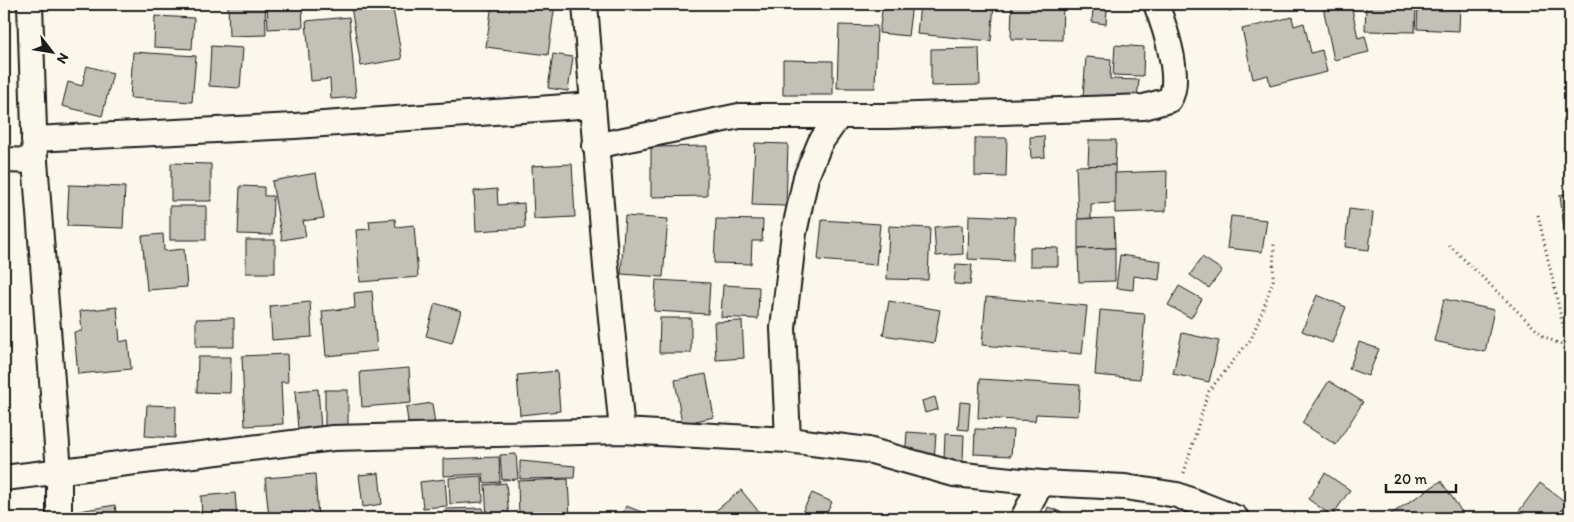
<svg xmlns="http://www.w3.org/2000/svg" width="1574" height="522" viewBox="0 0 1574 522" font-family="Itim,sans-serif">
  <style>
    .building { fill: #c3c0b8; stroke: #1c1c1c }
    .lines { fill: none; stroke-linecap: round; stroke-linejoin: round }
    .minor-casing { stroke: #1c1c1c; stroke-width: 28 }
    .path { stroke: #1c1c1c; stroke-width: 3; stroke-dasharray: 1 4; stroke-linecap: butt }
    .minor { stroke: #fbf7ec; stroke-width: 24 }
  </style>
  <rect width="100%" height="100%" fill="#fbf7ec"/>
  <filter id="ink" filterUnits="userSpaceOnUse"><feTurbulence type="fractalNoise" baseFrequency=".02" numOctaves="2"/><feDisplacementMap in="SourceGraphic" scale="10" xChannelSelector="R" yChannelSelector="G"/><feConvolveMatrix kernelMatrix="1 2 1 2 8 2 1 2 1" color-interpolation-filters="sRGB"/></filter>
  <g filter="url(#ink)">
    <g class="building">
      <path d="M69,4h12l-2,5z"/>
      <path d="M228,4h37l1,31 -37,1z"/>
      <path d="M267,4h35l1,23 -35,2z"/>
      <path d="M369,4h12l1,7 11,-2 9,50 -41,7 -10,-59z"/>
      <path d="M492,4h63l-7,51 -62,-8z"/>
      <path d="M883,4h29l-4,32 -29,-3z"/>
      <path d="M920,4h74l-3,37 -74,-7z"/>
      <path d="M1012,4h51l-1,36 -51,-1z"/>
      <path d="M1227,4h17l1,3 -16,4z"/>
      <path d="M1338,4h13l7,34 7,-2 4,16 -35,8 -11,-53z"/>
      <path d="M1366,4h50l-1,28 -50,-1z"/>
      <path d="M1418,4h42l-1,27 -42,-2z"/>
      <path d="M1093,8l14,2 -1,14 -14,-2z"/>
      <path d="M155,16l39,2 -2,31 -38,-2z"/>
      <path d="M349,17l7,80 -25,2 -1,-20 -19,2 -5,-60z"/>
      <path d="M1292,17l2,9 10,-3 7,30 11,-3 5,22 -57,14 -2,-11 -15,4 -11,-50z"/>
      <path d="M839,25l38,1 -2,62h-38z"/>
      <path d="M1115,45l29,2 -1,29 -30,-1z"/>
      <path d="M211,46l32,2 -3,40 -31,-2z"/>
      <path d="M979,48l1,37 -49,1v-37z"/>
      <path d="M133,52l63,4 -4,46 -62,-4z"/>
      <path d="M553,54l20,3 -5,34 -20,-3z"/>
      <path d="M1086,57l25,2 -1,20 29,1 -2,19 -54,-2z"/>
      <path d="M783,60l50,1v34h-50z"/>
      <path d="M87,66l26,7 -11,43 -40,-10 6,-24 14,4z"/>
      <path d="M1044,136l1,21 -14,1 -1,-21z"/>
      <path d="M975,138h32l-1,39 -31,-1z"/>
      <path d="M1089,140h27l-1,25 -27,1z"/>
      <path d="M755,143l33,1 -2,62 -34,-1z"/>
      <path d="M707,146v50l-56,1v-50z"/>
      <path d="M171,163l40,1v37h-40z"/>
      <path d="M572,164l3,53 -41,2 -2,-53z"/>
      <path d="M1115,165l1,38 -25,1v14l-13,1 -2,-53z"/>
      <path d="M1167,171l-1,40 -51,2v-40z"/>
      <path d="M316,173l8,45 -21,3 3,15 -24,4 -10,-59z"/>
      <path d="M69,185l56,2 -2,41 -56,-2z"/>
      <path d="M240,186l24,1v9h9l-1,39 -34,-1z"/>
      <path d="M497,189l1,16 26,-2 1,25 -49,3 -2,-40z"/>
      <path d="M1570,193v69l-2,1 -8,-68z"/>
      <rect x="170" y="206" width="36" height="34"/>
      <path d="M1349,209l24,3 -4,38 -24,-3z"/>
      <path d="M969,215l46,2 -2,44 -45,-2z"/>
      <path d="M625,216l43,3 -5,58 -42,-3z"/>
      <path d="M1231,216l36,4 -5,32 -35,-4z"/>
      <path d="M1114,218l1,30 -37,1v-30z"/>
      <path d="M395,219l1,8 18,-2 4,52 -58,5 -4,-52 14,-1 -1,-8z"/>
      <path d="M716,219l47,1 -1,21h-10l-1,23 -37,-1z"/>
      <path d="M822,220l58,4 -4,41 -58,-5z"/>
      <path d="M962,225l1,29 -27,2 -2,-29z"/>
      <path d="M889,226l41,2 -2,52 -41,-1z"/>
      <path d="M163,234l1,17 20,-2 3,38 -40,3 -5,-54z"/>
      <rect x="246" y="240" width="29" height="33"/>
      <path d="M1030,247l28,1v18h-28z"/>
      <path d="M1115,248v33l-36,1 -1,-33z"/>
      <path d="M1120,255l41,6 -2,19 -25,-4 -1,14 -17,-2z"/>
      <path d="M1202,257l20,13 -13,18 -19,-13z"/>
      <path d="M956,264l16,1 -2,20 -16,-1z"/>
      <path d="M656,280l54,3 -2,31 -54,-3z"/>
      <path d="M723,285l36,2 -1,32 -37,-2z"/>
      <path d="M1179,286l23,13 -11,19 -23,-13z"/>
      <path d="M372,291l5,60 -51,5 -4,-45 33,-3 -1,-15z"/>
      <path d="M1317,295l29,12 -14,36 -30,-12z"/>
      <path d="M986,297l101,9 -5,48 -100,-9z"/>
      <path d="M1444,299l50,11 -9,42 -51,-11z"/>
      <path d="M889,301l51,9 -6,33 -51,-8z"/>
      <path d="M310,302l2,35 -40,3 -2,-34z"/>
      <path d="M435,303l26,8 -9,32 -26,-7z"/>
      <path d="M117,307l3,35 8,-2 3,29 -53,5 -4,-42 8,-1 -2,-20z"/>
      <path d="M1100,310l45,4 -5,65 -45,-4z"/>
      <path d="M234,318v29h-38v-28z"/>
      <path d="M660,318h31v35h-32z"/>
      <path d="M742,321l2,37 -28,2 -2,-38z"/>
      <path d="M1182,333l37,8 -10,41 -36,-8z"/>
      <path d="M1359,342l20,7 -11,27 -19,-7z"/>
      <path d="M287,354l1,28h-7l2,42 -38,2 -3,-70z"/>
      <path d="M198,357h33l-1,36 -33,-1z"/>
      <path d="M409,368l2,35 -49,4 -2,-35z"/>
      <path d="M557,371l3,40 -40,4 -3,-40z"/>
      <path d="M706,374l8,43 -32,7 -7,-44z"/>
      <path d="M980,379l100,6 -2,31 -42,-2 -1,7 -57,-3z"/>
      <path d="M1329,381l34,21 -27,43 -34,-22z"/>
      <path d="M318,389l3,39 -23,1 -3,-38z"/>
      <rect x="325" y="390" width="23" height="36"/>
      <path d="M935,397l3,12 -13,4 -3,-12z"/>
      <path d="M960,402l10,1 -2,27 -10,-1z"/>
      <path d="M432,403l3,22 -26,4 -3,-22z"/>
      <path d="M147,405l29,1 -1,32 -30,-2z"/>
      <path d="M975,429l38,1 -2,26 -37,-2z"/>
      <path d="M907,432l29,2 -2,26 -29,-2z"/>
      <path d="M945,434l19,1 -1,26 -19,-1z"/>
      <path d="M516,454l2,25 -16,1 -2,-25z"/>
      <path d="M499,457l1,25 -16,1 -1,-9 -40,2v-17z"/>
      <path d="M520,461l55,5 -1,12 -54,1z"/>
      <path d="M379,473l3,31 -19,3 -4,-32z"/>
      <path d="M1325,473l25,17 -18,26 -24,-17z"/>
      <path d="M315,474l3,44h-49l-4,-40z"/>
      <path d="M482,476l1,26 -33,2 -1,-26z"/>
      <path d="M445,479l2,27 -24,2 -3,-26z"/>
      <path d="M568,479l2,39h-51l-1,-37z"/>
      <path d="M1441,481l25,37h-81z"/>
      <path d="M506,483l3,35h-22l-2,-33z"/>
      <path d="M1540,483l27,20 -11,15h-27l-10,-7z"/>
      <path d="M741,490l23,28h-54l-2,-1z"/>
      <path d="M235,493l2,25h-35l-1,-22z"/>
      <path d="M812,493l20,9 -8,16h-25z"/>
      <path d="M115,505l2,13h-42l-1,-6z"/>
      <path d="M626,506l31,12h-36z"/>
      <path d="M1048,507l27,11h-31z"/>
      <path d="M483,508v10h-37v-9z"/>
    </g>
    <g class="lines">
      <defs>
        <g id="minor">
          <path d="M30,4l5,157 24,310v47"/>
          <path d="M585,4l21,263 16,164"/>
          <path d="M34,139l261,-13 298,-21"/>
          <path d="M595,146l144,-30h149l256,-9 25,-7c14,-20 -5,-75 -13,-96"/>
          <path d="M4,160l31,1"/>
          <path d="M788,440l-5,-112 11,-95 12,-56 14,-34 19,-27"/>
          <path d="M4,478l329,-40 289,-7 166,9 80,10 86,24 87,9 84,4 52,8 59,23"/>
          <path d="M1023,518l18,-35"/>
        </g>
      </defs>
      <use href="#minor" class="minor-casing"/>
      <g class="path">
        <path d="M1538,215l32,142"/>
        <path d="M1449,245l94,91 27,13"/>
        <path d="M1184,473l24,-81 43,-53 12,-30 10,-29 1,-37"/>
      </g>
      <use href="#minor" class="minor"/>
    </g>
  </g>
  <rect width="1574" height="522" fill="none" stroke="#fbf7ec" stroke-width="20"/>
  <rect x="10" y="10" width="1554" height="502" fill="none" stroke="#1c1c1c" stroke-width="2" filter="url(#ink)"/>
  <g transform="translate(52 52) rotate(121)" stroke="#fbf7ec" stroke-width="4" paint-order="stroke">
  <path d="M0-4L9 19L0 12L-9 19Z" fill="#1c1c1c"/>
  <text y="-8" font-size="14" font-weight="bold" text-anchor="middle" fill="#1c1c1c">N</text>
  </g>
  <path d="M1386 484v8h70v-8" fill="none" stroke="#1c1c1c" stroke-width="2.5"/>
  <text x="1394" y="484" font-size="15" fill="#1c1c1c" stroke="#fbf7ec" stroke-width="4" paint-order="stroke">20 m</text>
</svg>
